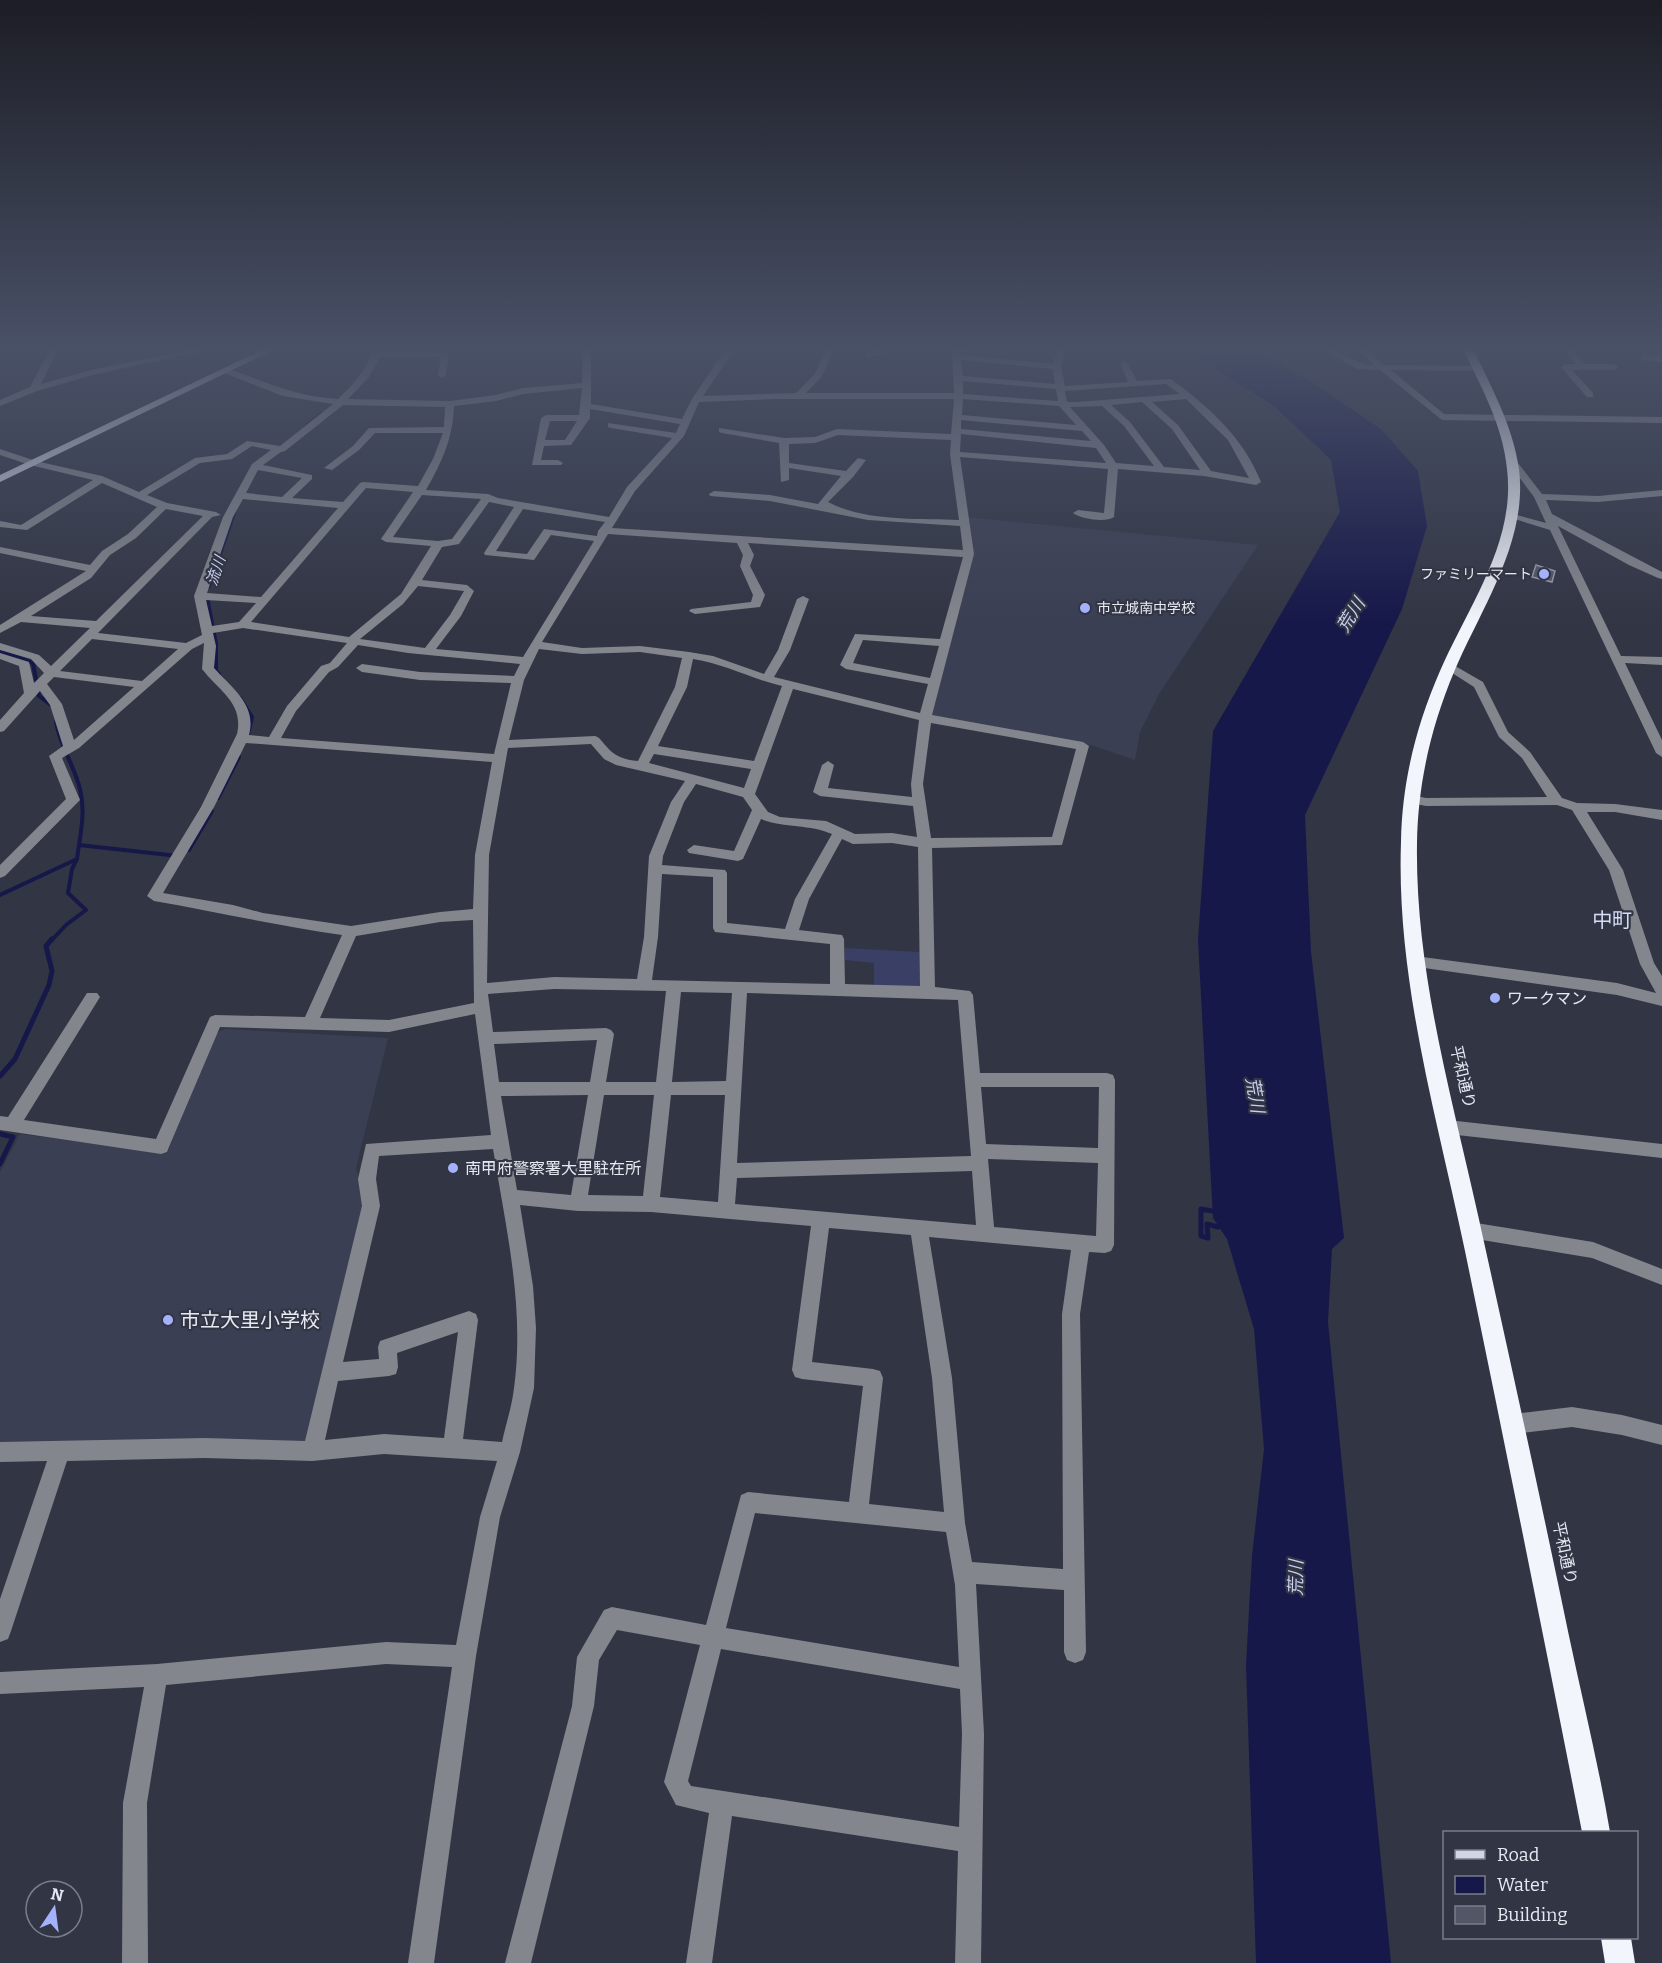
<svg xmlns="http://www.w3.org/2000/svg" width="1662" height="1963" viewBox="0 0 1662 1963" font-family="Bitter,'Noto Sans JP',serif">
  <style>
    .built { fill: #3b3f53 }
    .green { fill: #393f65 }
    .water { fill: #161849 }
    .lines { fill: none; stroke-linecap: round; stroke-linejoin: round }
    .stream-far2 { stroke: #161849; stroke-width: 3 }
    .stream-far1 { stroke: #161849; stroke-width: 4 }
    .stream { stroke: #161849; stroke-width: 5 }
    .building { fill: #535666; stroke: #999dae; stroke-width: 1.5 }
    .minor { fill: #84868d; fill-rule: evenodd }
    .major { fill: #d1d5e5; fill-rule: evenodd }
    .highway { fill: #f3f5fc; fill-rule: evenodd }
    .poi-dot { fill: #a4b1fc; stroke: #323544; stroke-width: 2 }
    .labels { text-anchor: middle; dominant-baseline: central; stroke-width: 4.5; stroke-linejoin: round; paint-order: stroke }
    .far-poi-label { font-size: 14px; fill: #e6e9f2; stroke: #323544; text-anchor: end }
    .far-water-label { font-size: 15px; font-style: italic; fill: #c8cff1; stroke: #323544 }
    .poi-label { font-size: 16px; fill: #e6e9f2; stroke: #323544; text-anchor: start }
    .street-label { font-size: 16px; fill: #e6e9f2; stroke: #323544 }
    .water-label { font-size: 18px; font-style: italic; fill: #c8cff1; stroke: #323544 }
    .quarter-label { font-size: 20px; fill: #d5dbf8; stroke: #323544 }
    .near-poi-label { font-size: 20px; fill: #e6e9f2; stroke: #323544; text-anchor: start }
  </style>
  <rect width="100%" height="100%" fill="#323544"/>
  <g class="built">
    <path d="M964,517l294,28 -99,149 -19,38 -5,28 -44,-15 -166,-27 44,-164z"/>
    <path d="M225,1029l163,9 -32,130 10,30 -60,243 -306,10v-279l20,-38 147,19 49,-120z"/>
  </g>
  <path class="green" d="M845,948l75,4 2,39 -48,-1v-27l-29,-3z"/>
  <path class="water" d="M1181,347h69l64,37 67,45 37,42 9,55 -25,83 -97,206 6,137 33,286 -12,11 -4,73 63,641h-135l-10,-298 6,-109 12,-107 -10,-120 -27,-90 -14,-21 -15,-278 15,-209 127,-219 -9,-52 -57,-54z"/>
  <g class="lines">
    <g class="stream-far2">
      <path d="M305,427l17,-14"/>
      <path d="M209,587l26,-75"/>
      <path d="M207,595l2,9"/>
    </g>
    <g class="stream-far1">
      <path d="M208,603l8,41v27l3,3"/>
      <path d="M0,651l33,12 6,33 12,9"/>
      <path d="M240,698l12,19 -5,22"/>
      <path d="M218,798l21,-41"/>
      <path d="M79,845l99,11"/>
      <path d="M189,850l23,-39"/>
      <path d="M0,895l77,-36c3,-23 9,-47 3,-70 -6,-24 -20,-43 -24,-67"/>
      <path d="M51,941l15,-16 20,-15 -18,-17 4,-24 5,-10"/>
    </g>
    <g class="stream">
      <path d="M0,1076l15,-17 34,-74 3,-14 -6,-25 6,-7"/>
      <path d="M0,1134l13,3 -13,27"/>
      <path d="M1212,1211l-11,-2v27l7,2 -1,-14 11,3"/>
    </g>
  </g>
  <path class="building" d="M1536,565l19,6 -3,11 -20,-5z"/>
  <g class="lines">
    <g class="minor">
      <path d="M51,347h8l-18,37 50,-14 113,-23h19l-131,28 -55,16 -37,15v-6l30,-13z"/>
      <path d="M374,347h8l-1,5 68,1 -3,22 -4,3 -4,-3 3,-18h-61l-11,20 -21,22 102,2 46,-6 27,-7 59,-5 1,-36h8v57l91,15 10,-20 35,-52h9l-33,49 93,-3 18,-18 12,-24 4,-3 4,3 -12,25 -16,17h148l-2,-42 -14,-4h94l-4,3 -67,2v3l92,9 5,-17h8l-5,18 4,21 63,-4 -8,-18 4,-3 4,3 9,17 34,-2c38,28 72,58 90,103l-5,3 -52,-9 -86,-7 -4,48c-8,6 -33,2 -41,-4l5,-3 26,3 4,-44 -148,-12 14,97 -42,161 151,27 6,4 -27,99 -130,3 3,139 35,4 3,4 7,78h127l6,2 2,5 -1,165 -3,6 -6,2 -16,-1 -9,62 6,338 -3,8 -8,3 -8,-3 -3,-8v-62l-88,-6 8,150 -3,229h-26l3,-112 -226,-35 -20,147h-26l23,-150 -33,-8 -12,-23 36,-137 -83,-15 -18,30 -5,46 -63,257h-26l67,-257 5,-49 27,-47 8,-3 94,18 35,-130 7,-3 101,10 14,-116 -61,-7 -7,-2 -3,-7 19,-144 -160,-14 -73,-1 -58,-6 13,81 3,42 -2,60 -14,64 -20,65 -24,139 -42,307h-26l44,-296 -66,-3 -220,21 -19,118 1,160h-26l1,-160 21,-116 -144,7v-22l157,-8 229,-22 70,3 24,-128 17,-56 -113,-7 -72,7 -107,-3 -138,3 -56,170 -3,8 -8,3v-43l47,-138 -47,1v-20l205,-4 100,3 57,-235 -4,-27 8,-35 125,-9 -16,-121 -86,18 -169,-5 -51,120 -2,5 -6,2 -161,-24v-14l8,1 79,-124h10l3,4 -76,123 132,19 54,-122 5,-2 90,2 37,-82c-63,-9 -125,-23 -188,-34l-7,-5 54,-89 36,-73c7,-31 -18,-43 -35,-65l2,-26 -12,6 -113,99 -17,10 18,42 -75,76 -5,2v-13l66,-66 -17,-43 14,-10 -13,-41 -10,-14 -36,40 -4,1v-12l24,-27 -5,-27 -19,-7v-6l29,9 5,21 10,-10 -13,-14 -31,-9v-7l39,12 12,11 39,-38 -69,-6 -21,11v-8l86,-54 -86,-18v-6l90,18 12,-14 26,-17 29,-27 -55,-24 -75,47 -27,-3v-6l21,4 72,-45 -63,-15 -30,-10v-6l36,12 66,15 37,16 56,-34 32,-4 20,-13 33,5 53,-42 -50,-8 -59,-23v-4h6c36,14 69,28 108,30 16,-15 29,-30 36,-52zM961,360l92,9 2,15 -92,-8zM963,381l93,8 2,12 -95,-7zM1166,384l14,10 -103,8h-10l-2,-11zM582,388l-3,27h-33l-5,3 -9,47h29l2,-2 -5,-3h-17l3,-14 27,-1 19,-27v-9l90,15 -4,9 -68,-10v4l3,1 61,10 -45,49 -18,30 -111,-19 -10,-4 -62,-4c16,-28 27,-52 28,-84l42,-5 27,-7zM774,399h180l-3,35 -114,-5 -22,8 -31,1 -65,-10v4l3,1 57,10 2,39 8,-2v-12l52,8 -23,28 -48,-9 -56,-4 -5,3 1,2 60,5 98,19 92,6 3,24 -351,-22 23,-37 49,-55 15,-34zM963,399l96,7 17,19 -114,-10zM1186,399l42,41 21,38 -38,-7 -33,-46 -26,-23zM1142,402l30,27 28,41 -36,-3 -34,-45 -19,-17zM343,405l102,2 -1,20 -75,1 -16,18 -29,22 8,2 27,-20 16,-17h68l-10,26 -15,27 -55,-4 -3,1 -17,19 -51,-4 20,-19v-4l-49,-10 18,-13 4,-1zM1102,406l22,20 30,40 -38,-3 -12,-18 -34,-38zM961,420l121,11 9,10 -130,-12zM550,421h27l-12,19h-20zM961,434l135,14 10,15 -146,-11zM838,435l113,5 -1,14 9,66c-41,-2 -93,2 -131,-18l25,-25 13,-17 -8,-2 -12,13 -57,-8v-19l26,-1zM252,446l19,4 -19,14 -29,53 -29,79 8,39 -16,8 -88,-10 114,-116 9,-2 -5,-3 -49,-9 -20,-8 53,-32 32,-4zM258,470l44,8 -20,19 -36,-4zM366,488l47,4 -32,47 5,3 45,4 -30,48 -52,43 -98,-15zM422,495l59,4 -29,40 -14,2 -45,-4zM243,499l95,9 -77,89 -54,-4 26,-76zM489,502l25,5 -30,46 1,2 49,5 17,-25 43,6 -71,116 -87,-8 25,-33 13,-25 -7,-6 -45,-5 20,-33 17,-3zM166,509l37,7 -107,105 -65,-5 60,-38 19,-23 26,-17zM523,509l82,13 -7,9 -1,5 -53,-7 -17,25 -31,-3zM608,534l129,9 6,12 -3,11 13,29 -2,7 -60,7 -2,2 6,3 65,-7 5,-12 -15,-29 4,-11 -6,-12 215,14 -23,82 -85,-5 -15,31 6,4 82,15 -8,29 -146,-36 16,-27 19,-51 -6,-3 -6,3 -19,51 -14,24 -51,-18 -24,-4 -49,-6 -58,2 -40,-6zM418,586l46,5 -14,24 -25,33 -65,-9 43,-35zM206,600l50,3 -17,19 -27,4zM243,628l104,15 -17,20 -9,3 -34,40 -18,31 -20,-2c8,-30 -16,-46 -35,-67l2,-22 -3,-13zM92,639l86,10 -36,32 -82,-10zM863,640l76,6 -9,32 -77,-15zM358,645l50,8 112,11 -6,12 -94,-4 -58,-8 -6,4 6,4 58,8 91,3 -17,71 -213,-16 15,-27 33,-39 9,-5zM539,649l43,5 58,-2 42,6 -7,29 -37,74c-13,-1 -24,-5 -32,-15 -5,-5 -5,-8 -11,-10l-86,4 15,-60zM693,659c32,5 59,20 89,27l-28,75 -96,-15 29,-59zM54,677l80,10 -60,53 -12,-36 -15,-20zM793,689l126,31 -8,64 1,13 -84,-9 6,-23 -6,-4 -6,4 -9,27 7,4 93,10 4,31 -25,-4 -37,1 -29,-13 -46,-4 -12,-5 -13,-18zM931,723l145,26 -24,88 -121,1 -8,-54zM246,743l246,19 -17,93 -2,54 -33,3 -89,14 -88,-13 -30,-8 -70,-12 51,-86zM591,744l13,15 12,6 69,16 -14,21 -22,54 -5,81 -7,42 -83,-2 -67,6 2,-128 19,-107zM654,754l97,15 -7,19 -95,-25zM696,784l47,13 9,13 -18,41 -40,-6 -7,5 2,3 49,8 5,-2 18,-40c23,9 49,5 71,15l-37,65 -10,30 -58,-6v-50l-2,-3 -63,-5 1,-9 21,-54zM842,839l11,5 39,-1 26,4 2,139 -75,-2 -1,-45 -2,-4 -43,-5 10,-31zM662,874l51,3v51l2,4 115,12v40l-178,-4 6,-43zM473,920l1,83 -85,17 -69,-2 36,-82 84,-14zM554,989l112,2 -10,91h-50l8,-48 -3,-4 -5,-2 -113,4 -5,-38zM681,992l51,1 -6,88 -54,1zM747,993l211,7 13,156 -234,7zM597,1040l-7,42h-91l-5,-38zM981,1087h118l-1,61 -112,-4zM588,1095l-17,100 -54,-5 -16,-94zM604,1095h50l-11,101 -55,-1zM671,1095h54l-7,107 -58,-5zM493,1149c13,79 32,159 21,239 -2,18 -8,36 -12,54l-39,-3 15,-119 -2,-6 -7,-3 -89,30 -2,6 1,12 -36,3 37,-156 -4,-27 3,-23zM988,1159l110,4 -2,73 -102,-9zM972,1171l4,54 -241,-21 2,-26zM829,1228l82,7 21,143 12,134 -75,-8 14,-126 -3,-7 -7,-2 -61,-7zM929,1237l142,13 -9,64 1,255 -91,-7 -7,-39 -13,-145zM458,1332l-14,106 -60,-4 -59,6 13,-59 51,-5 7,-2 2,-7 -1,-14zM755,1513l191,19 9,53 4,82 -233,-39zM721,1649l239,40 2,45 -3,93 -268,-41 -3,-5z"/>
      <path d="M656,347h9l-7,6 -4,-3z"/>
      <path d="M877,347h9l-6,8 -14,3v-4z"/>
      <path d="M1317,347c21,0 36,17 57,18l-20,-18h10l20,18 97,1 1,2 -4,3 -87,-1 53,44 218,3v6l-220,-3 -62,-50 -22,-1z"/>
      <path d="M1568,347h15l-9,4 11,13h29l4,3 -4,3h-42l21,23v4h-6l-26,-30 4,-3h11l-12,-14z"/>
      <path d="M1644,355l18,1v6l-21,-2v-4z"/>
      <path d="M1512,463h6l24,31 56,2 64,-6v6l-64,6 -52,-2 6,14 110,58v7l-4,-1 -29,-13 -71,-39 63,130 41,1v8l-37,-2 37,77v17l-6,-4 -106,-223 -42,-13 5,-3 33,9 -12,-26 -24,-32z"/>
      <path d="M1450,663l33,19 25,50 22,20 32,46 15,5 38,1 47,6v10l-47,-8h-28l36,58 31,93 8,13v30l-45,-11 -207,-29 -2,-4 2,-4 5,-2 202,27 39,10 -16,-29 -31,-94 -37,-60 -15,-5 -131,1 -20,-4 -2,-3 7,-4 15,3 121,-1 -25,-39 -23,-21 -25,-50 -28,-18 -2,-2z"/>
      <path d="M1448,1120l214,24v14l-214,-24 -6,-2 -2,-5 2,-5z"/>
      <path d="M1470,1222l123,20 69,27v16l-70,-27 -122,-20 -6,-2 -3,-6 3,-6z"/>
      <path d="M1572,1407l50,8 40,10v20l-40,-10 -50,-8 -59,7 -7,-3 -3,-7 3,-7 7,-3z"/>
    </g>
    <path class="major" d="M268,347h12l-280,135v-7z"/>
    <g class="highway">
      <path d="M1462,347h10c19,39 41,79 47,122 9,73 -38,139 -65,203 -23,55 -36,111 -37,171 -2,127 34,250 61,372 31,140 62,281 91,421 14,66 30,131 41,196h-28c-38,-194 -77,-387 -117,-581 -28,-134 -69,-271 -64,-409 1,-60 15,-116 39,-171 28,-64 76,-129 67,-202 -4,-43 -26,-83 -45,-122z"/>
      <path d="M1601,1938h30l4,25h-30z"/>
    </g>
  </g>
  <linearGradient id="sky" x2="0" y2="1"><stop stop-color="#1c1d25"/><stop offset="0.56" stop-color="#495167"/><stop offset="1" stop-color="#495167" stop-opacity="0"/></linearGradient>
  <rect width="1662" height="622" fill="url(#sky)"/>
  <g class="poi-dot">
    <circle cx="1544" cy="574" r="6"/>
    <circle cx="1085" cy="608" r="6"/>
    <circle cx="1495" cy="998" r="6"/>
    <circle cx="453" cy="1168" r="6"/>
    <circle cx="168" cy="1320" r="6"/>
  </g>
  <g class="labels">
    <g class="far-poi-label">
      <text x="1532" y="574">ファミリーマート</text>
      <text x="1097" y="608" text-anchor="start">市立城南中学校</text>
    </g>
    <g class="far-water-label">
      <text transform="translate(216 571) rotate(-72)">流川</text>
    </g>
    <g class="poi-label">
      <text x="1507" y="998">ワークマン</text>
      <text x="465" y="1168">南甲府警察署大里駐在所</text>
    </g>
    <g class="street-label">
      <text transform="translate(1463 1077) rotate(77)">平和通り</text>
      <text transform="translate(1565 1553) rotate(78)">平和通り</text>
    </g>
    <g class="water-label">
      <text transform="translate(1351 615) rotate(-58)">荒川</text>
      <text transform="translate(1255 1095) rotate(80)">荒川</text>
      <text transform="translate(1296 1578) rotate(-89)">荒川</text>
    </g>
    <g class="quarter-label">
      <text x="1612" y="920">中町</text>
    </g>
    <g class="near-poi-label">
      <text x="180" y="1320">市立大里小学校</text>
    </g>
  </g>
  <rect x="1443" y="1831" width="195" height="108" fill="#323544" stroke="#7a7d8a" stroke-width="1.5"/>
  <rect x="1455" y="1850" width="30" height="9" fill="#d1d5e5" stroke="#7a7d8a" stroke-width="1.5"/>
  <text x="1497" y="1861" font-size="18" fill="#e6e9f2">Road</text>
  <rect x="1455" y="1876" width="30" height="18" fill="#161849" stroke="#7a7d8a" stroke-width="1.5"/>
  <text x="1497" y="1891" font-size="18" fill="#e6e9f2">Water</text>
  <rect x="1455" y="1906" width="30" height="18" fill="#535666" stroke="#7a7d8a" stroke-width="1.5"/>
  <text x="1497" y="1921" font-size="18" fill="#e6e9f2">Building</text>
  <g transform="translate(54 1909) rotate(13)"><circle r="28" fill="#323544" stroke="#7a7d8a" stroke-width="1.5"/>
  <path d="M0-4.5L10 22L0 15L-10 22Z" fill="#a4b1fc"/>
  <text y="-9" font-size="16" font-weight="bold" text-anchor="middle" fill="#e6e9f2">N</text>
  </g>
</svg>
